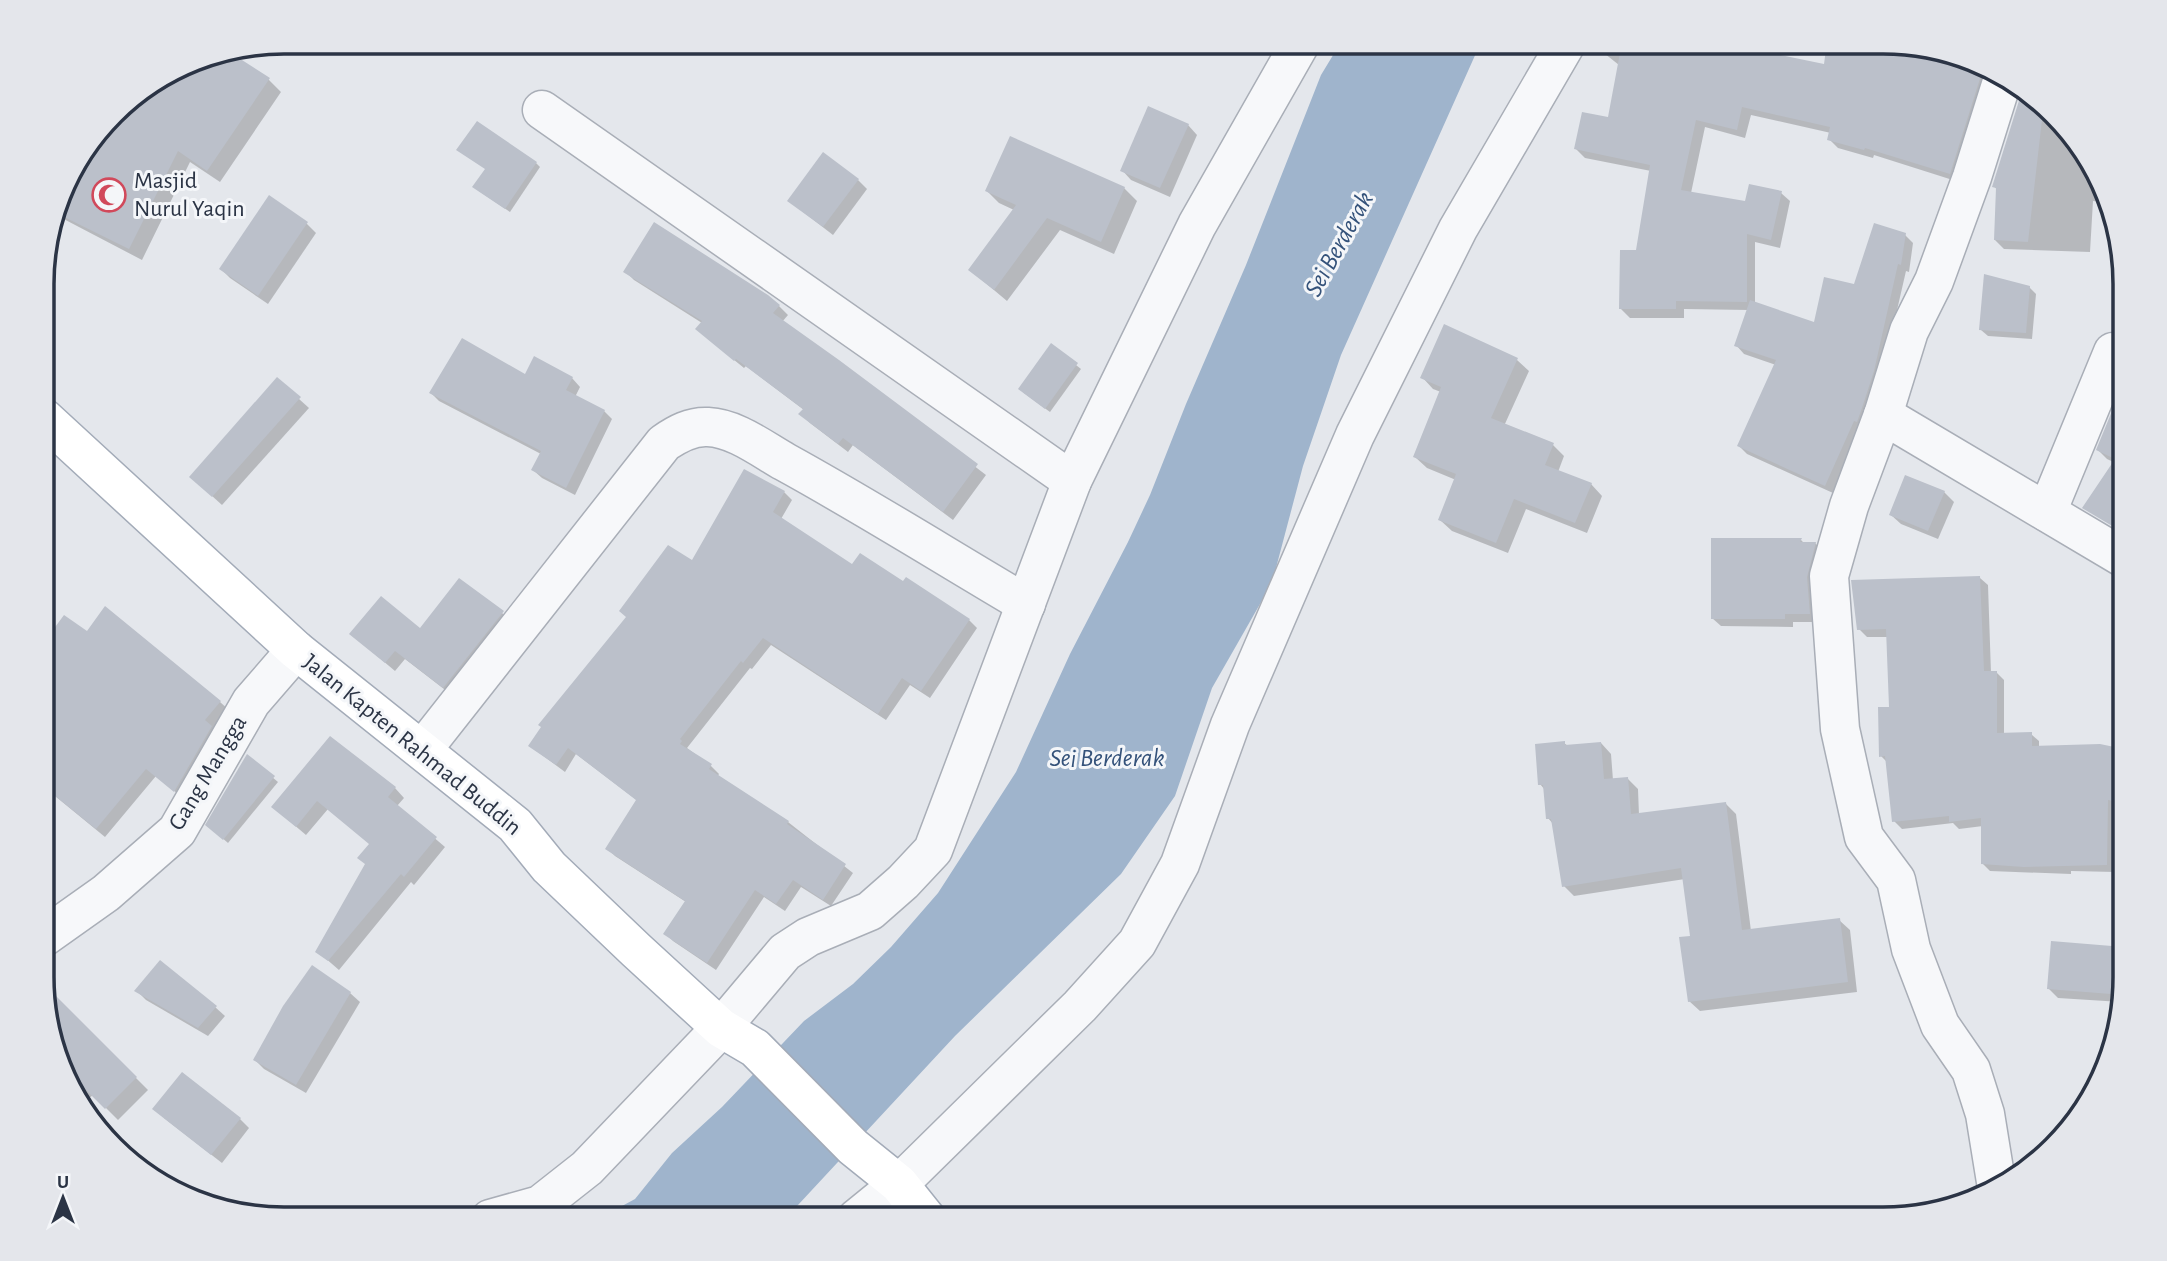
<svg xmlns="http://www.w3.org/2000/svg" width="2167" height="1261" viewBox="0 0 2167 1261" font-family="'Alegreya Sans',sans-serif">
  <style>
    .water { fill: #9fb4cc }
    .shadow { fill: #0003 }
    .building { fill: #bbc0ca }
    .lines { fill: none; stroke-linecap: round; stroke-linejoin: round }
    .minor-casing { stroke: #a9aeb7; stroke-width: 41 }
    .primary-casing { stroke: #a3abb8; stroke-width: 41 }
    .minor { stroke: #f7f8fa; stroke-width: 38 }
    .primary { stroke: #fff; stroke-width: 38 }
    .labels { text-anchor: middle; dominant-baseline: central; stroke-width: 6; stroke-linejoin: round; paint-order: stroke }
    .poi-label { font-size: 24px; fill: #2b3445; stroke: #f4f6f9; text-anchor: start }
    .street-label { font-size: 24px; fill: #2b3445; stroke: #f4f6f9 }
    .water-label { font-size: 26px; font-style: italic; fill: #34527a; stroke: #f4f6f9 }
    .rim { fill: none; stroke: #2b3445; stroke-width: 3.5 }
  </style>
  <rect width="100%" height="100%" fill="#e4e7ec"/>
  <path class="water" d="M1341,42h140l-140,313 -38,111 -31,117 -60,105 -37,108 -54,78 -166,162 -170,183h-187l37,-20 37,-46 50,-46 82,-86 49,-37 38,-37 47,-54 78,-121 54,-118 58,-112 22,-47 36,-91 60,-139 75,-190z"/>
  <g class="shadow">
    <path d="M1590,42h141l-1,4 96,20 57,-24 112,30 -36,110 -85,-27 -1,3 -35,-10 -9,-9 2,-6 -80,-18 -6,23 -40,-11 -14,66 55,10 35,-10 9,8 -10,47 -25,-6v62l61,20 89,-89 8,8 -4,29 -3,-1 -25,109 -48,113 -86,-39 -8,-8 37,-81 -32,-11 -8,-9 12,-35 -64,-1v9h-54l-9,-9 16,-58 14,-80 -66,-13 -9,-9 34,-30 9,-54z"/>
    <path d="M229,53l40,27 12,12 -61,90 -30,-20 -48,98 -86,-45 10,-35 58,-77 68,-43z"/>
    <path d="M2023,93l61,57 18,52 -9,-1 -3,51 -86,-3 -9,-9 3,-49 -4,-5z"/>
    <path d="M1188,125l9,10 -27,62 -39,-17 -9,-10z"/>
    <path d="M1011,139l113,49 13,13 -23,53 -54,-24 -53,71 -37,-31 44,-60 -15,-7 -12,-12z"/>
    <path d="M536,163l4,4 -30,45 -31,-21 7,-21z"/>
    <path d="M858,180l9,9 -34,46 -44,-34z"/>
    <path d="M269,198l38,26 9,9 -48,71 -38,-26 -9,-9z"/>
    <path d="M625,271l154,35 9,9 -6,7 56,39 148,114 -33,45 -100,-75 -5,7 -38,-29 -9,-9 3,-4 -58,-44 -2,2 -37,-30 -5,-15 -68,-43z"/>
    <path d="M2029,287l7,7 -4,45 -44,-3 -7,-6z"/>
    <path d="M1445,327l72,33 12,11 -25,55 49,19 11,11 -6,16 33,12 11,12 -15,37 -61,-24 -18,44 -56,-22 -12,-11 16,-40 -29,-12 -12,-11 26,-65 -8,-3 -11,-12z"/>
    <path d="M1052,346l29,23 -31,43 -26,-19z"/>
    <path d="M525,377l47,1 8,9 -5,10 29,14 8,8 -37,76 -33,-17 -9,-8 8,-16 -102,-53 -8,-8z"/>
    <path d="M278,380l31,28 -87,97 -21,-19z"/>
    <path d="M2124,386v81l-17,-8 -9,-9z"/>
    <path d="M784,492l8,8 -11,19 72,47 50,18 66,36 8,8 -47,70 -20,-13 -24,35 -115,-75 -19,24 -2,-1 -63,80 24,18 8,8 -2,3 71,45 65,51 -22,33 -30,-19 -16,24 -21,-14 -48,73 -43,-29 -8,-8 21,-31 -71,-46 -8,-8 31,-47 -62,-47 -11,18 -35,-26 163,-183z"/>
    <path d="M1944,492l10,10 -16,37 -37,-15 -10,-9z"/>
    <path d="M1713,540h88l3,3h11l9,9 -7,70h-24v5l-72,-1 -9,-8z"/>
    <path d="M1980,578l8,7 3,88 5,-1 8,8v55l27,-1 8,7v6l84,3 1,-6v67l-9,-2v63l-44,-1v3l-81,-3 -8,-8 1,-37 -24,3 -6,-6 -51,6 -8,-8 -7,-59 -6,-6 10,-48 -3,-71h-21l-8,-8z"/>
    <path d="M502,613l10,9 -59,74 -48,-37 -10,12 -44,-37 69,-3z"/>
    <path d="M44,623l10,8 34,3 132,68 9,8 -16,19 7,7 -36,63 -28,-23 -51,61 -61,-50z"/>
    <path d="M1564,743l4,3 33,-3 10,11 2,26 15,-1 10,10 1,26 87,-11 10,10 15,117 88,-11 11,10 7,62 -157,19 -11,-10 3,-63 -7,-59 -111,17 -10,-10 -10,-61 -6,-7 -3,-28 -5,-6z"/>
    <path d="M247,756l31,26 -50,61 -16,-14z"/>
    <path d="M395,788l9,10 -7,8 48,41 -31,38 -3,-3 -72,88 -22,-19 49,-86 5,-21 -43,-35 -22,26 -33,-28z"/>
    <path d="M2052,943l72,6v43l-3,10 -63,-4 -10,-10z"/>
    <path d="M44,986l104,104 -30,30 -25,-25 -12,10 -37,-97z"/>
    <path d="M137,991l78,16 10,9 -17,20 -62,-36z"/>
    <path d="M350,993l10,9 -54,91 -42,-24 -9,-9z"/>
    <path d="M164,1118l76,1 9,9 -27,35z"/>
    <path d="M1973,1195l-75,23 -9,1 -1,-7z"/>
  </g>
  <g class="building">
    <path d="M1622,42h95l107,22 3,-22h56l100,27 -33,105 -85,-26 -1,2 -37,-10 3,-13 -88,-20 -5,23 -41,-10 -15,70 64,11 4,-17 33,7 -11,49 -24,-6v68l-71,-1v8h-57l1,-59h16l14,-85 -76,-16 8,-37 26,5z"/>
    <path d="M231,53l39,25 -63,93 -29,-20 -49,98 -73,-36 11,-36 57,-74 68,-43z"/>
    <path d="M2022,91l21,20 -15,131 -34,-2 2,-52 -4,-1z"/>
    <path d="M1148,106l41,18 -29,64 -40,-17z"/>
    <path d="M477,121l60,41 -32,47 -33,-22 13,-18 -29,-19z"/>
    <path d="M1010,136l115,51 -24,55 -54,-24 -53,72 -26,-20 48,-65 -31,-14z"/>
    <path d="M823,152l36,27 -36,48 -36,-26z"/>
    <path d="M269,195l39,27 -50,74 -39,-27z"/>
    <path d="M654,222l114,73 12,10 -7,8 66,47 139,104 -35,48 -100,-74 -5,6 -40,-30 5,-5 -67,-50 -2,2 -39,-32 7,-8 -79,-49z"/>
    <path d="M1874,223l32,10 -5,32 -3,-1 -24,107 -12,37 -5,14 -3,-1 -29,65 -88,-40 39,-86 -42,-14 16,-46 64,22 10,-45 30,7z"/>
    <path d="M1984,274l46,12 -4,47 -47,-3z"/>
    <path d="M1444,324l74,34 -27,60 63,25 -9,22 47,18 -17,40 -61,-24 -18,44 -58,-23 18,-46 -43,-17 28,-70 -21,-9z"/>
    <path d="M462,338l63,36 9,-18 39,21 -7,13 39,20 -39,78 -35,-18 10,-19 -112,-58z"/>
    <path d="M1051,343l27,20 -33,46 -27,-20z"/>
    <path d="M277,377l24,20 -89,100 -23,-20z"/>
    <path d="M2124,382v151l-42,-25 33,-49 -19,-9z"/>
    <path d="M744,469l41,22 -12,21 79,52 8,-11 43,28 3,-4 64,42 -49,72 -19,-13 -24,36 -115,-76 -20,25 -2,-2 -61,78 2,2 -2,3 32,20 -3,5 80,52 -2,3 59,40 -23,36 -30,-20 -17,24 -21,-14 -48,73 -44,-29 22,-33 -80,-52 31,-49 -68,-52 -12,17 -28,-19 13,-19 -3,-2 88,-108 -7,-6 49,-66 24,15z"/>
    <path d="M1905,475l40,16 -17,40 -39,-16z"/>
    <path d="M1711,538h91l-2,4h16l-9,35 3,37h-25v5h-74z"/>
    <path d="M1980,576l4,95h13v62l35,-1v14l68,-2 24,5v54l-16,-3 -1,65 -83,2 -43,-3v-46l-32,4v-6l-57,6 -7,-66 -6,1 -1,-50h11l-3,-78 -29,1 -6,-50z"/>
    <path d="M459,578l45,33 -61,77 -48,-37 -10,12 -36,-29 32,-38 39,32z"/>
    <path d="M105,606l116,95 -16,19 7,6 -38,66 -28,-23 -50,60 -52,-42v-145l20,-27 23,16z"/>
    <path d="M330,736l66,51 -8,10 49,40 -33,40 -3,-3 -73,87 -13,-9 50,-88 -8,-6 12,-14 -52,-43 -21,26 -25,-20z"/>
    <path d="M1565,741v4l36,-3 3,37 24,-2 3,37 95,-12 16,128 98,-12 8,64 -160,20 -9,-65 11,-1 -9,-68 -119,19 -11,-68h-5l-3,-34h-5l-3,-41z"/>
    <path d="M247,754l28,22 -52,64 -18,-15z"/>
    <path d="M2051,941l73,6v48l-77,-6z"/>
    <path d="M160,960l57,46 -19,22 -64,-37z"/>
    <path d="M312,965l39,27 -55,93 -43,-25 30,-54z"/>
    <path d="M44,984l93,93 -32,32 -36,-36 -25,-65z"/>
    <path d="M182,1072l59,46 -30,37 -59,-46z"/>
  </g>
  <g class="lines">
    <defs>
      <g id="minor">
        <path d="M542,110l530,371"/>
        <path d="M1883,415l241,143"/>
        <path d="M2047,512l66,-160"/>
        <path d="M423,749l241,-306c13,-9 27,-17 44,-16 27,1 54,22 77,35 82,45 161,95 241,142"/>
        <path d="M44,937l62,-44 71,-62 74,-129 45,-52"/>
        <path d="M1997,1188l-12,-74 -14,-44 -31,-45 -29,-76 -15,-69 -32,-43 -24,-108 -11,-153 20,-70 34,-91 26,-84 25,-50 38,-104 32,-102"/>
        <path d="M490,1219l50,-14 47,-37 134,-140 64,-76 23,-15 62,-26 33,-29 30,-32 139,-369 125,-256 104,-183"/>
        <path d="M856,1219l43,-35 181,-178 57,-63 43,-79 50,-139 125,-290 103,-206 109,-187"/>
      </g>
      <path id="primary" d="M44,418l252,232 219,175 34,42 87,83 85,78 34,20 98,99 46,37 28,35"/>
    </defs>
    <use href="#minor" class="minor-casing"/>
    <use href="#primary" class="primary-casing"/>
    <use href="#minor" class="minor"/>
    <use href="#primary" class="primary"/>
  </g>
  <defs>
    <symbol id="mosque-ring" viewBox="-11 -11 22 22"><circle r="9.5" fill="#f4f6f9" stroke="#d1495b" stroke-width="1.5"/><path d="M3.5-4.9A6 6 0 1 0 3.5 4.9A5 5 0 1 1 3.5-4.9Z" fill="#d1495b"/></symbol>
  </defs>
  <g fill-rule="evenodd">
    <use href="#mosque-ring" x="90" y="176" width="38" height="38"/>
  </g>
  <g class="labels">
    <g class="poi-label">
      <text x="134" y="181">Masjid<tspan x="134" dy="28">Nurul Yaqin</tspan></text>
    </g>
    <g class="street-label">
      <text transform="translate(412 745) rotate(39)">Jalan Kapten Rahmad Buddin</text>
      <text transform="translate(208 773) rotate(-59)">Gang Mangga</text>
    </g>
    <g class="water-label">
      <text transform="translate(1339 244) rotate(-61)">Sei Berderak</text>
      <text x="1107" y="758">Sei Berderak</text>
    </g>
  </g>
  <path d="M0 0H2167V1261H0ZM284 54H1883A230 230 0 0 1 2113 284V977A230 230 0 0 1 1883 1207H284A230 230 0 0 1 54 977V284A230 230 0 0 1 284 54Z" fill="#e4e6eb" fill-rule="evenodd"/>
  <path class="rim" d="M284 54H1883A230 230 0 0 1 2113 284V977A230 230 0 0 1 1883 1207H284A230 230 0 0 1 54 977V284A230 230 0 0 1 284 54Z"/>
  <g transform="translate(63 1198)" stroke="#f4f6f9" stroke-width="5" paint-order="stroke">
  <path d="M0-5L12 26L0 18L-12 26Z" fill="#2b3445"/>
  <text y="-10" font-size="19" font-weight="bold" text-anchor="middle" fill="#2b3445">U</text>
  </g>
</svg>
